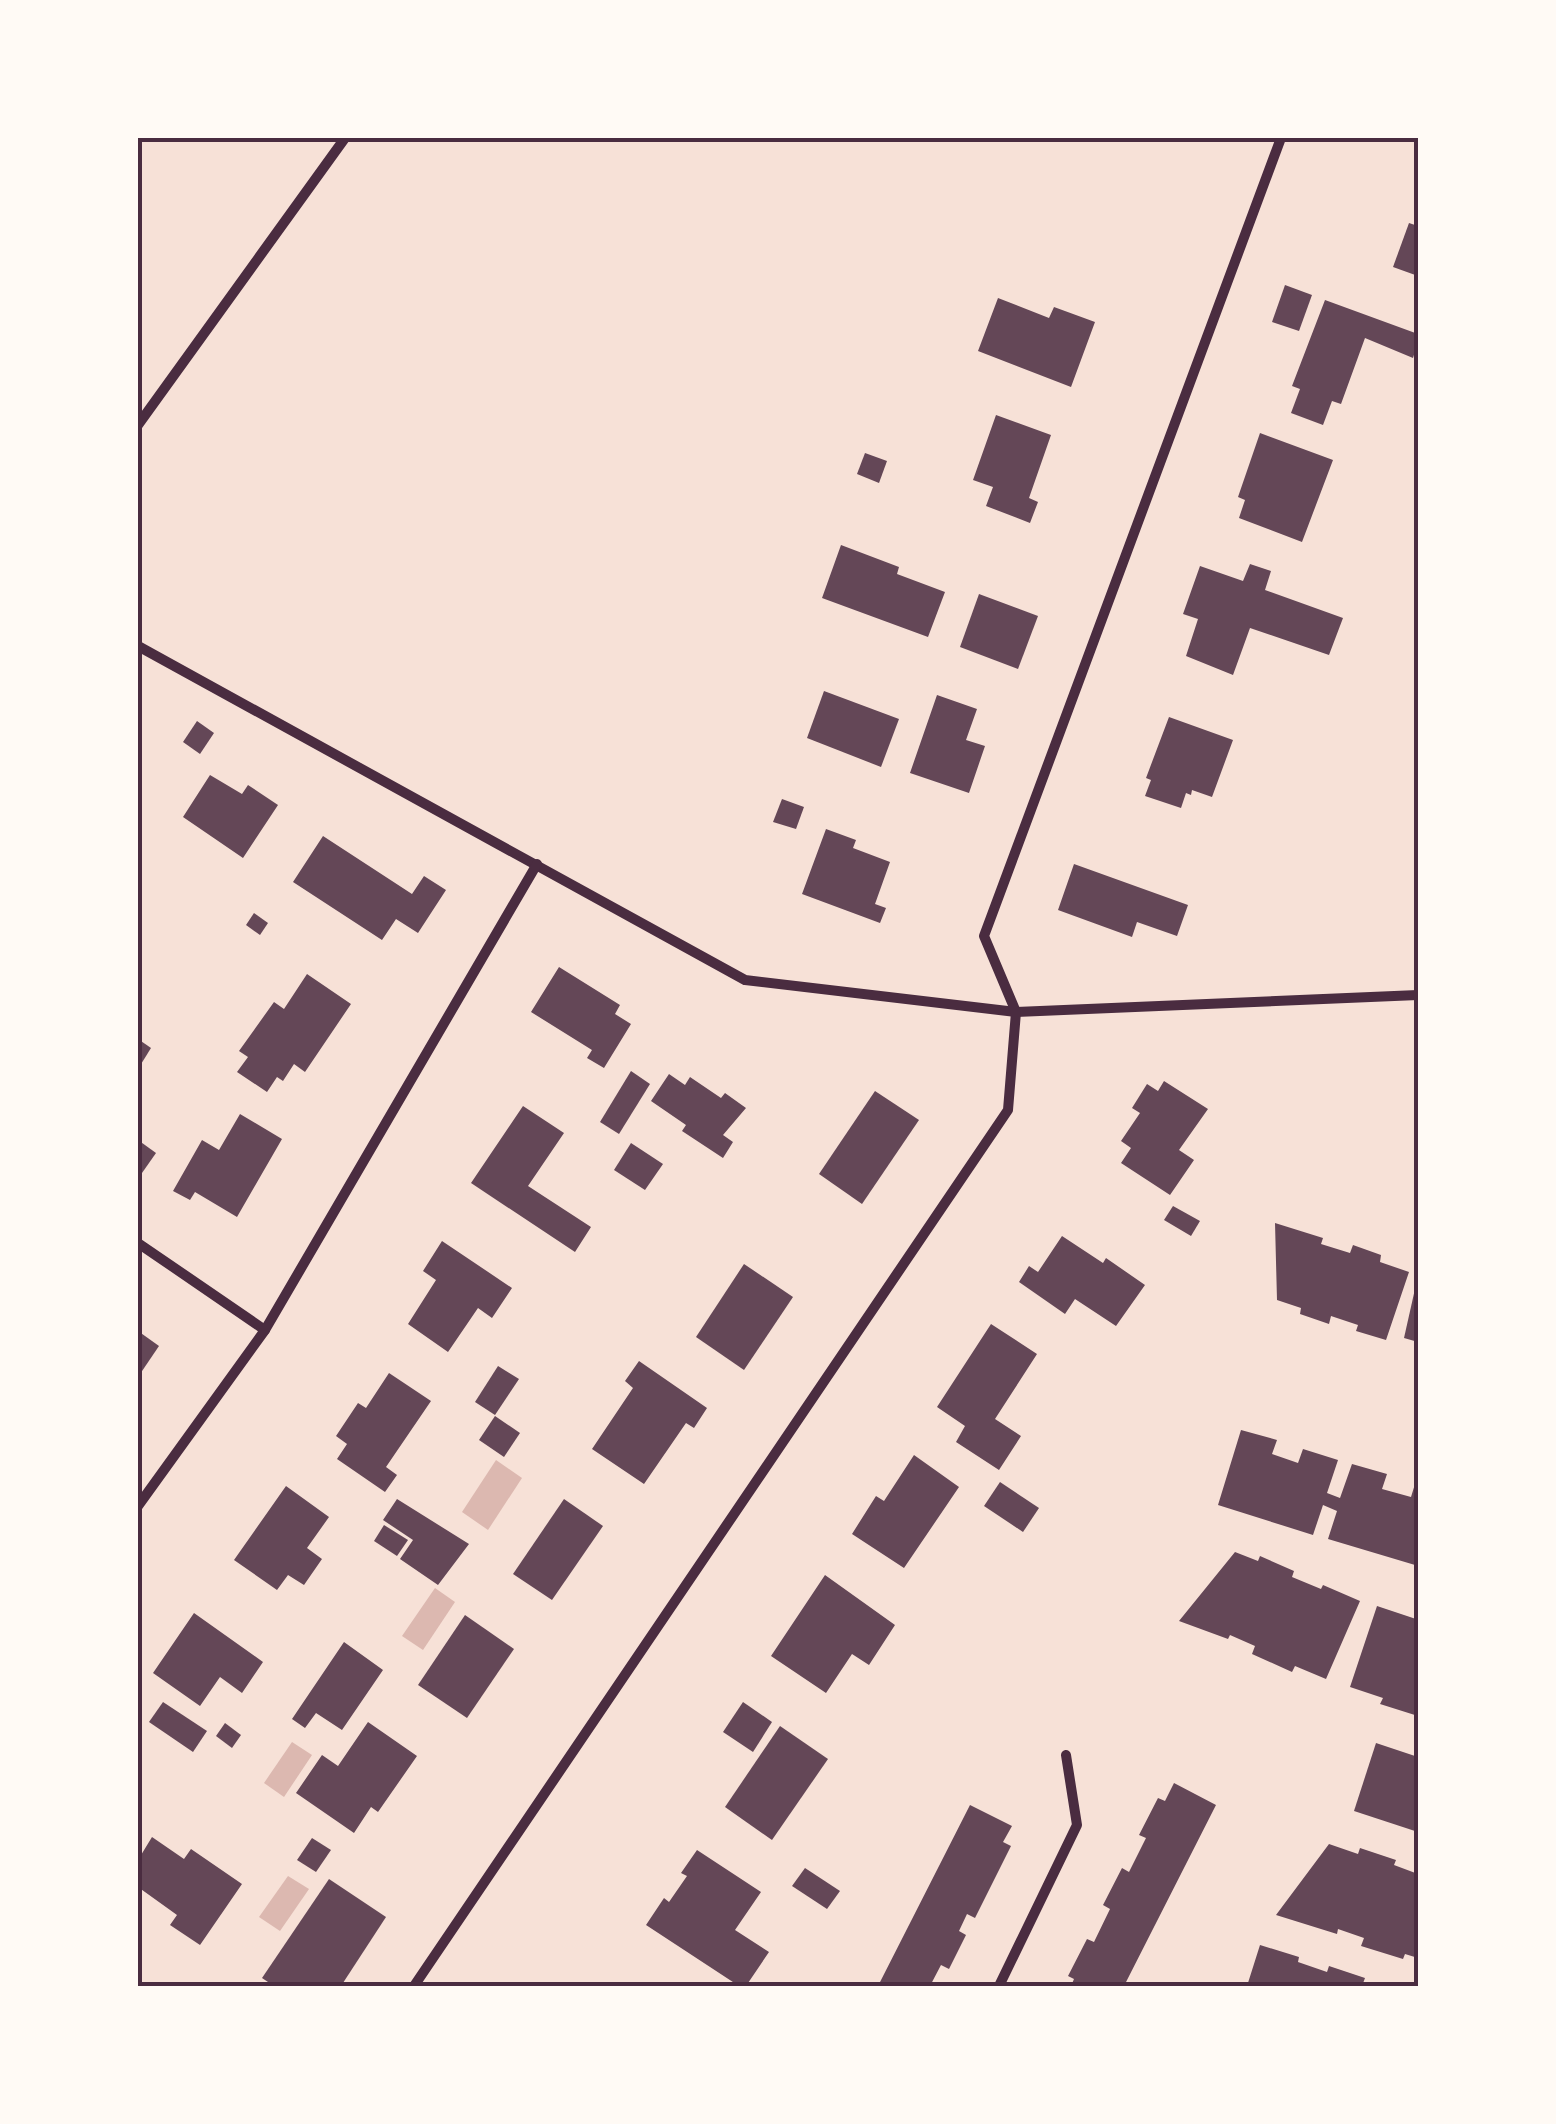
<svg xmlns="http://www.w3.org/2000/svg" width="1556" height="2124" viewBox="0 0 1556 2124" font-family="Roboto,sans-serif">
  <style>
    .water { fill: #dcb8b0 }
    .building { fill: #644757 }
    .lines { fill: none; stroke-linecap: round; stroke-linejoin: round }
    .minor { stroke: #4a2c40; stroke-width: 10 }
    .neatline { fill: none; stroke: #4a2c40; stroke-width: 4 }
  </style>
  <rect width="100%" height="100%" fill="#f7e1d7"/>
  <g class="water">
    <path d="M496,1460l26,18 -34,52 -26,-18z"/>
    <path d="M435,1588l20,14 -32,48 -21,-14z"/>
    <path d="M292,1742l20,13 -28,42 -20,-14z"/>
    <path d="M288,1876l21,13 -29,42 -21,-14z"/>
  </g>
  <g class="building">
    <path d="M1409,223l9,3v50l-25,-9z"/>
    <path d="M1285,285l27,10 -13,36 -27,-9z"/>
    <path d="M998,298l51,20 5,-11 41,15 -24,65 -93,-36z"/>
    <path d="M1325,300l93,34v8l-5,16 -48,-20 -24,66 -9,-3 -9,24 -32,-12 9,-24 -8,-3z"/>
    <path d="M996,415l55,20 -22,63 9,4 -8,21 -44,-17 7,-19 -20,-7z"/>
    <path d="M1260,433l73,27 -31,82 -63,-24 6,-18 -7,-3z"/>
    <path d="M865,453l22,8 -8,22 -22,-9z"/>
    <path d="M841,545l58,22 -2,7 48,18 -17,45 -106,-39z"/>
    <path d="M1250,564l21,7 -6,19 78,28 -14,37 -79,-27 -17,47 -47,-19 12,-37 -15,-5 17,-48 43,15z"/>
    <path d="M979,594l59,22 -20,53 -58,-22z"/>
    <path d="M824,691l75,28 -18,48 -74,-29z"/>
    <path d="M937,695l40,14 -11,31 19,6 -16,47 -59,-20z"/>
    <path d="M1169,717l64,23 -21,57 -20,-7 -1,5 -5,-2 -5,15 -36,-12 6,-16 -5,-2z"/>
    <path d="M197,721l17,12 -14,21 -17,-12z"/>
    <path d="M210,775l32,19 6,-9 30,20 -35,53 -60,-41z"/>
    <path d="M782,799l22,8 -8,22 -23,-7z"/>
    <path d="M826,829l30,11 -3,8 37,14 -15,42 11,4 -6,15 -78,-29z"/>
    <path d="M323,836l89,58 12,-18 22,14 -28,43 -22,-14 -14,21 -89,-58z"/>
    <path d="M1074,864l114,41 -11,31 -40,-14 -5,15 -74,-27z"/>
    <path d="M254,913l14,10 -8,12 -14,-10z"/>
    <path d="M559,967l61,38 -5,9 16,10 -27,44 -17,-10 5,-8 -61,-38z"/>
    <path d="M307,974l44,30 -46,68 -11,-8 -11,17 -6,-4 -10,15 -30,-20 11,-15 -9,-6 35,-49 10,7z"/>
    <path d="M138,1039l13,9 -13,21z"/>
    <path d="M631,1071l19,13 -31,50 -19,-12z"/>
    <path d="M669,1074l16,11 5,-8 31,21 4,-5 21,15 -23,27 10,7 -10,16 -41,-27 4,-6 -35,-24z"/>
    <path d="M1164,1081l44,28 -29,41 15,10 -24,35 -49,-32 10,-15 -10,-7 19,-28 -8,-5 15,-24 11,7z"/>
    <path d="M875,1091l44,29 -57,84 -43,-30z"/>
    <path d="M523,1106l41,27 -36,53 63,41 -16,25 -104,-69z"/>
    <path d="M240,1114l42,25 -45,78 -42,-25 -5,8 -17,-9 29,-51 17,10z"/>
    <path d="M138,1140l18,13 -14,20 -4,-3z"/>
    <path d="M631,1143l32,21 -18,26 -31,-20z"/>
    <path d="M1173,1206l27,15 -9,15 -27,-16z"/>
    <path d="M1275,1223l48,15 -2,6 29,9 3,-8 28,10 -1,7 29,10 -23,68 -30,-9 2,-6 -27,-9 -2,8 -29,-10 1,-6 -24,-8z"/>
    <path d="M1062,1236l41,27 3,-5 39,27 -29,41 -41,-27 -10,15 -46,-32 10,-16 9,6z"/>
    <path d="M442,1241l70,47 -20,30 -14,-10 -30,44 -40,-28 28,-44 -13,-9z"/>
    <path d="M744,1264l49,33 -49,73 -48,-33z"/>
    <path d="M1417,1280h1v62l-14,-4z"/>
    <path d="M991,1324l46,30 -42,65 26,17 -22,34 -43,-28 9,-16 -28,-19z"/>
    <path d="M138,1331l21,15 -21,31z"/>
    <path d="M639,1361l68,47 -13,20 -8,-5 -42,61 -52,-35 41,-61 -8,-7z"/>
    <path d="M498,1366l21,13 -24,36 -20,-13z"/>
    <path d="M389,1373l42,28 -45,66 11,8 -12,17 -48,-33 10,-15 -11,-8 22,-33 8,5z"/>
    <path d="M495,1416l25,17 -16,24 -25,-17z"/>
    <path d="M1241,1430l36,10 -5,14 26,9 5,-14 35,11 -11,33 13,5 12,-34 35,10 -5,15 29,8 4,-13 3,1v75l-3,5 -87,-26 9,-28 -14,-6 -10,30 -95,-30z"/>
    <path d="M914,1455l45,32 -55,81 -52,-34 24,-38 8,5z"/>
    <path d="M1000,1482l39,26 -16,24 -39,-26z"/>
    <path d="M286,1486l43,31 -22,31 15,11 -18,26 -16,-10 -11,15 -43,-30z"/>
    <path d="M397,1499l72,45 -31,41 -38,-26 13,-19 -30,-20z"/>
    <path d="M564,1499l39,27 -51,74 -39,-26z"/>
    <path d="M384,1525l24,15 -11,16 -23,-15z"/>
    <path d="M1235,1552l23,9 2,-5 34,15 -2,6 29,12 2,-4 37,16 -34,78 -31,-13 -3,6 -40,-18 3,-8 -25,-11 -2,4 -49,-18z"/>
    <path d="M825,1575l70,50 -26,40 -17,-11 -26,39 -55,-37z"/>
    <path d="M1377,1606l39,13 -2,5 4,1v91l-38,-12 3,-6 -33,-11z"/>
    <path d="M194,1613l69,49 -21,31 -22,-16 -20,29 -47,-33z"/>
    <path d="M465,1615l49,34 -47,69 -49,-33z"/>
    <path d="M344,1642l39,28 -41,60 -26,-17 -11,15 -13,-9z"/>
    <path d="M163,1702l44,29 -14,21 -44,-30z"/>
    <path d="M743,1702l29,20 -19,30 -30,-20z"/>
    <path d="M368,1722l49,34 -39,56 -7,-5 -17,26 -58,-40 26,-38 16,11z"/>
    <path d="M225,1723l16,12 -9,13 -16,-12z"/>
    <path d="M780,1726l48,33 -56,81 -47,-33z"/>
    <path d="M1376,1743l42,14v75l-64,-21z"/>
    <path d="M1174,1783l42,22 -92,181h-53l3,-7 -6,-3 19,-37 7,3 16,-33 -7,-4 19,-37 7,4 17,-34 -7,-3 19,-37 7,3z"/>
    <path d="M970,1805l42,21 -9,16 8,4 -36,72 -8,-4 -8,17 7,4 -17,34 -8,-4 -11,21h-52z"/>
    <path d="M152,1837l32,22 7,-10 51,35 -42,61 -30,-20 7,-10 -39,-28v-27z"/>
    <path d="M312,1838l19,12 -15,22 -19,-12z"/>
    <path d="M1329,1844l29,10 2,-6 36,12 -2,5 24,9v84l-13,-4 -2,5 -42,-13 3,-8 -26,-9 -1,5 -61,-19z"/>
    <path d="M697,1850l64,42 -26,38 34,22 -23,34h-7l-93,-61 18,-27 5,4 18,-26 -6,-3z"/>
    <path d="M805,1868l35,23 -13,18 -35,-23z"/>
    <path d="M329,1879l57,38 -45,69h-67l-12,-8z"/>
    <path d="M1260,1945l39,12 -1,5 29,10 2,-6 36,12 -3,8h-115z"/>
  </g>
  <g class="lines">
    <g class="minor">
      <path d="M138,425l207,-287"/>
      <path d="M138,646l607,334 271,32 402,-17"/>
      <path d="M138,1243l127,87"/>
      <path d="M138,1506l127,-176 272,-466"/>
      <path d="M414,1986l594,-876 8,-98 -32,-76 297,-798"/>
      <path d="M999,1986l78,-161 -11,-70"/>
    </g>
  </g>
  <rect width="1556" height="2124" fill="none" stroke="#fffaf5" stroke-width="280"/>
  <rect x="140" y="140" width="1276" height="1844" class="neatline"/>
</svg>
